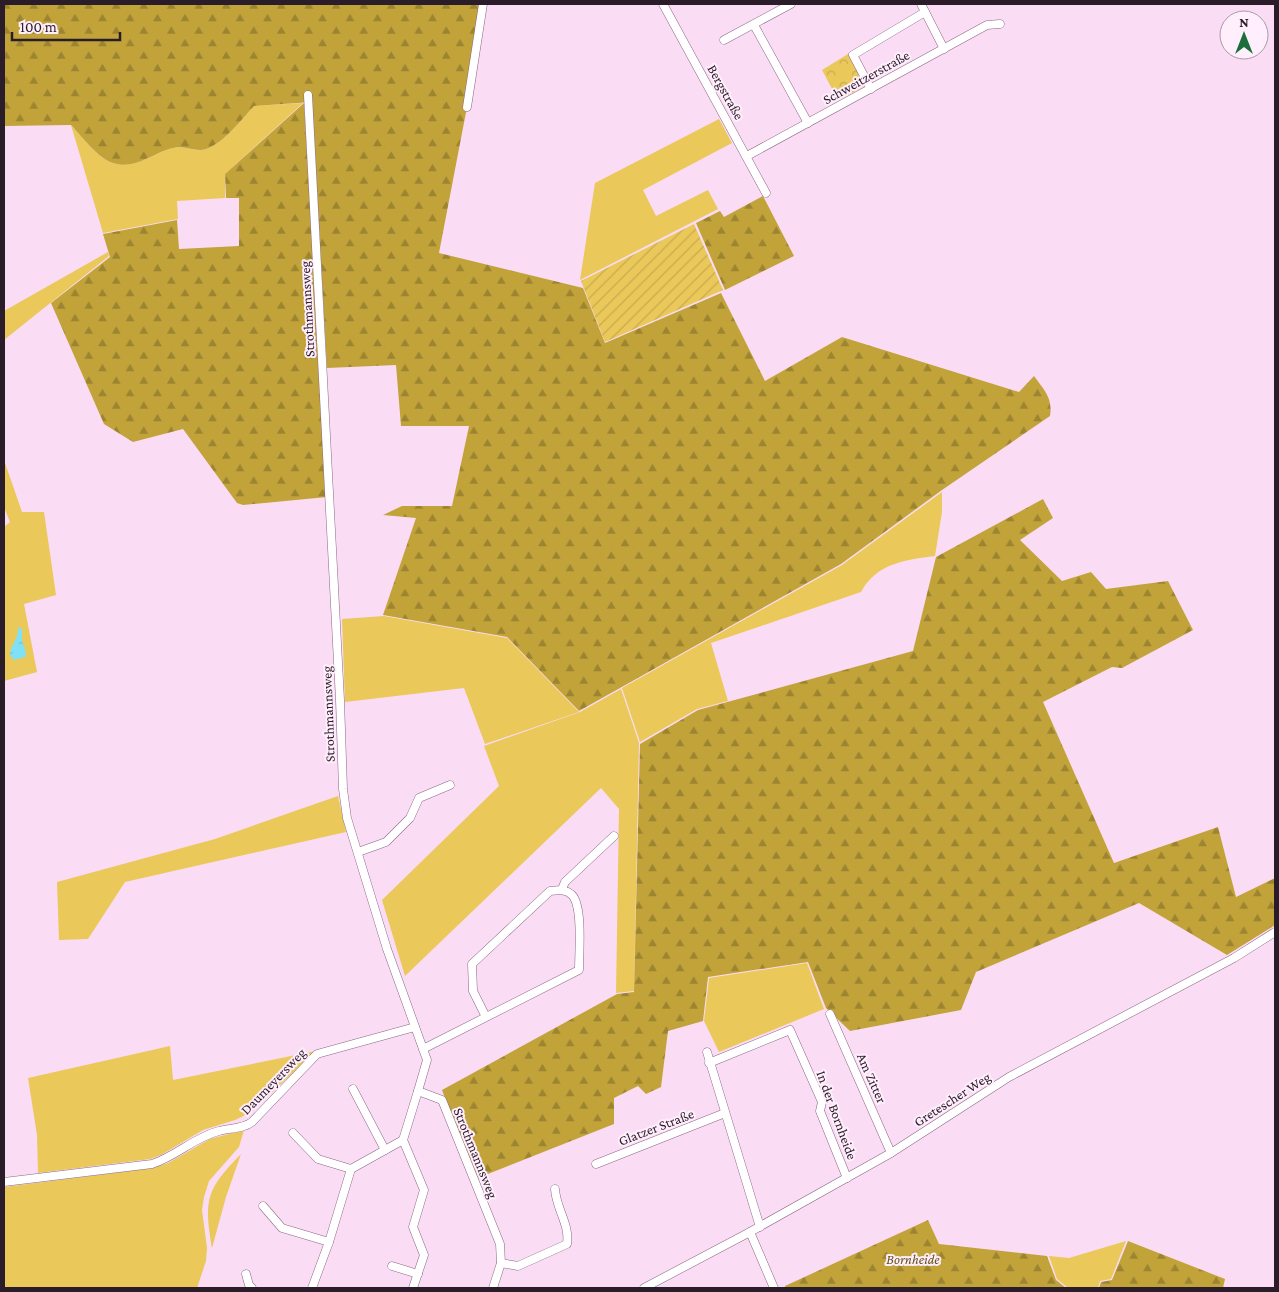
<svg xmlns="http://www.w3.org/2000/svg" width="1279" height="1292" viewBox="0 0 1279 1292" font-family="'Crimson Pro',serif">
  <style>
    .grass { fill: #eac85a }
    .forest { fill: url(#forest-firs) }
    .park { fill: url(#park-crowns) }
    .garden { fill: url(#garden-furrows) }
    .water { fill: url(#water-ripples) }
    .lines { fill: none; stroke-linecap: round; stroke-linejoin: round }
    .minor-casing { stroke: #8a6884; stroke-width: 9 }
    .minor { stroke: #fff; stroke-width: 8 }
    .labels { text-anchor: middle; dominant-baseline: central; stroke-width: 4; stroke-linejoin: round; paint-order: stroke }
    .street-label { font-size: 14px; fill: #2a1c28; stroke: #ffeefb }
    .park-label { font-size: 14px; font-style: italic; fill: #63521c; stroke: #ffeefb }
  </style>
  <defs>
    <pattern id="forest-firs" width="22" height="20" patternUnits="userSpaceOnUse" patternTransform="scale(1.25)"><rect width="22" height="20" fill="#c1a339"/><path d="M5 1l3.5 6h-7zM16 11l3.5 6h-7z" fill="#9d8430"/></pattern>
    <pattern id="park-crowns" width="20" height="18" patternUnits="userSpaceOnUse" patternTransform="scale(1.25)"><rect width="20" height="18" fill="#eac85a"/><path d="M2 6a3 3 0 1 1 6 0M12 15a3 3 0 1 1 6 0" fill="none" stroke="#c9ab4e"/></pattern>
    <pattern id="garden-furrows" width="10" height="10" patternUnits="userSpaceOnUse" patternTransform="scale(1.25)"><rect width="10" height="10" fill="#eac85a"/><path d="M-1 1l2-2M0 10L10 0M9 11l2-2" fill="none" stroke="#c9ab4e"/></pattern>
    <pattern id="water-ripples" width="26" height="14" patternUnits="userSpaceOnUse" patternTransform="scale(1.25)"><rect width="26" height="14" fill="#80e0f4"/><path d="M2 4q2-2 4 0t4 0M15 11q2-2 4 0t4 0" fill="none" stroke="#6fc0d1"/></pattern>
  </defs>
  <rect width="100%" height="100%" fill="#fbdcf5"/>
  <g class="grass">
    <path d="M303,103l-78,71v24l-48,3 1,18 -75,14 -32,-108c11,12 27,33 42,38 25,8 43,-14 66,-16 8,0 19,5 27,2 18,-6 35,-29 48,-43z"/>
    <path d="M719,119l13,24 -89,47 13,26 52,-26 10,19 -138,71 15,-97z"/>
    <path d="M108,252l1,4 -105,84v-29z"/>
    <path d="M4,460l18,52h22l12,83 -32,9 13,68 -33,9v-154l6,-5 -6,-15z"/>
    <path d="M942,492v20l-7,44c-30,4 -58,7 -74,36l-150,51 17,58 -31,8 -57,33 -18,-54 220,-123z"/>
    <path d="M384,616l123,22 72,74 -94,32 -21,-56 -119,14 -3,-83z"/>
    <path d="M621,689l18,54 -5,248 -18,2 3,-184 -18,-21 -196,188 -23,-76 117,-114 -15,-40 96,-34z"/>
    <path d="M338,796l8,36 -221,50 -37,57 -29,1 -2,-58 158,-43z"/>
    <path d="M807,963l17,46 -105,43 -15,-31 5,-43z"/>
    <path d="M170,1046l3,34 143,-29 -66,62 -15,7 -32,10 -42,25 -11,4 -112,14 -1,-38 -9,-57z"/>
    <path d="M244,1130l-5,17 -30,34 -5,16 -2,13 5,38 -1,13 -9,27h-193v-101l149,-19 15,-5 42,-24z"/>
    <path d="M241,1154l-15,43 -14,51c-8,-49 -6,-58 29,-94z"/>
    <path d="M1126,1241l-15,38 -11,2 -2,7h-30l-11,-9 -8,-23 20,2z"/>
  </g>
  <g class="forest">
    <path d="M4,4h479l-16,103 -28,146 144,35 22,55 116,-50 44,88 77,-44 177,55 15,-16c10,14 19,22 16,40l-108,74 -101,74 -262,147 -72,-74 -124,-22 33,-97 -33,-3 19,-9h50l17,-80h-68l-5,-61 -69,3 -15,-266 -58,4c-13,14 -30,37 -48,43 -8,3 -19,-2 -27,-2 -23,2 -41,24 -66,16 -15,-5 -31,-26 -42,-38l-67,1z"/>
    <path d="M304,103l23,394 -84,8 -6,-2 -54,-74 -50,13 -29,-18 -53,-121 59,-46 -7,-23 74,-14 2,29 60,-3v-48h-13l-1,-24z"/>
    <path d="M763,196l31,60 -69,34 -29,-67 24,-12 4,6z"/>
    <path d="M1043,499l10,19 -33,22 42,41 29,-9 15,17 62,-8 25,49 -71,38 -10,-1 -69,35 71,161 104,-36 18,70 39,-19v47l-48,30 -88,-52 -163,69 -15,38 -111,21 -24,-23 -18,-46 -100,15 -5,44 -35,10 -7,56 -15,7 -8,-8 -24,12v26l-139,55 -33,-89 175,-96 17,-2 6,-248 58,-34 215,-59 23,-94z"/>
    <path d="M928,1220l11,24 108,12 9,24 10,8h-281v-2z"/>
    <path d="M1128,1241l97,38 -2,9h-124l2,-6 11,-2z"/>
  </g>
  <path class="park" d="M848,54l17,32 -27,14 -16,-30z"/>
  <path class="garden" d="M694,224l29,66 -118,52 -24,-61z"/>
  <path class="water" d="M18,627l4,2v11l4,13 -1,4 -11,3 -4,-5c0,-10 9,-16 8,-28z"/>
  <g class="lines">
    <defs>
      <g id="minor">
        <path d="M663,4l103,189"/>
        <path d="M921,4l23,45"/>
        <path d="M754,25l54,98"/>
        <path d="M724,40l67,-36"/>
        <path d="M871,89l-18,-34 72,-43"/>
        <path d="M308,95l32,605 3,89 4,29 40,131 40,111 -9,31 24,9 58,144 1,19 -8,25"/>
        <path d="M467,107l16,-103"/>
        <path d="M747,156l240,-131 13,-1"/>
        <path d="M358,852l28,-10 24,-24 9,-20 31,-13"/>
        <path d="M562,889l3,-7 49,-46"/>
        <path d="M830,1014l61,139"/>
        <path d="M423,1049l156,-79c0,-17 4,-64 -7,-75 -6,-6 -14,-5 -22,-4l-78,73 1,27 13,26"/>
        <path d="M707,1052l53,175"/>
        <path d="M709,1063l81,-33 32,72 -2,9 27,67"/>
        <path d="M353,1089l32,61"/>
        <path d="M293,1133l25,26 33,10"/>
        <path d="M403,1140l21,50 -11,37 11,28 -11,33"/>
        <path d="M596,1164l129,-51"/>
        <path d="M4,1182l148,-18c24,-8 43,-27 67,-33 11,-3 24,-2 33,-9l65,-68 98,-27"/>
        <path d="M263,1206l19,22 47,14"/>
        <path d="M750,1232l24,56"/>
        <path d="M501,1263l17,3 49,-22c3,-20 -11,-35 -12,-55"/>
        <path d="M392,1266l26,8"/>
        <path d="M246,1274l3,11 3,3"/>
        <path d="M312,1288l17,-46 22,-73 52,-29 15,-49"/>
        <path d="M644,1288l106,-56 141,-79 118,-76 225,-119 41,-26"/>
      </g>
    </defs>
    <use href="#minor" class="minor-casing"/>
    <use href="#minor" class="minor"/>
  </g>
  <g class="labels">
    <g class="street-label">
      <text transform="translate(866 77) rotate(-29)">Schweitzerstraße</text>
      <text transform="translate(726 92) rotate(61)">Bergstraße</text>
      <text transform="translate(307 309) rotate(-93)">Strothmannsweg</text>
      <text transform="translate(328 714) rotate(-92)">Strothmannsweg</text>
      <text transform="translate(872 1078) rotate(66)">Am Zitter</text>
      <text transform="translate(273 1081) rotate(-46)">Daumeyersweg</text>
      <text transform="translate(952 1099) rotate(-33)">Gretescher Weg</text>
      <text transform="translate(837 1115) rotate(70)">In der Bornheide</text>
      <text transform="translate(656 1127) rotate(-21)">Glatzer Straße</text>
      <text transform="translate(476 1153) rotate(68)">Strothmannsweg</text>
    </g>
    <g class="park-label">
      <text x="913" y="1259">Bornheide</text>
    </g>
  </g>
  <rect width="1279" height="1292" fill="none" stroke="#2a1c28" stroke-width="10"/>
  <g transform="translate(1244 35)"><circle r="24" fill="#ffeefb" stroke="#aa9aa7"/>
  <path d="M0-4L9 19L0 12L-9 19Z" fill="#1d6d3d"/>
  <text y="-8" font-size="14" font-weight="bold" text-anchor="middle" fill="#2a1c28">N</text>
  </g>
  <path d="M12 32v8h108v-8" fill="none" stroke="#2a1c28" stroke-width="2.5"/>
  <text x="20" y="32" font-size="15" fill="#2a1c28" stroke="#ffeefb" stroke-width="4" paint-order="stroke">100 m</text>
</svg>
